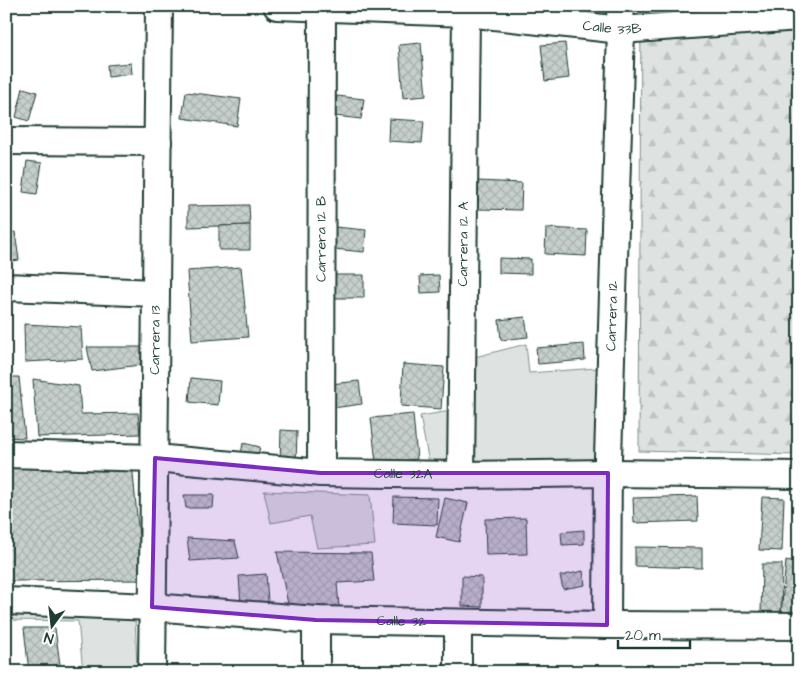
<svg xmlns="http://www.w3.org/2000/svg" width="805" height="678" viewBox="0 0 805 678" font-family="'Architects Daughter',sans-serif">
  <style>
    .green { fill: #dee3e2; stroke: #7e908b }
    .forest { fill: url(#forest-firs); stroke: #7e908b }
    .building { fill: url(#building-cross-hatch); stroke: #1f3d34 }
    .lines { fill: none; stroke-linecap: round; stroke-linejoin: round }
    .minor-casing { stroke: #1f3d34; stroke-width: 30 }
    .minor { stroke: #fff; stroke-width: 26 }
    .marked { fill: #7b2cbf; fill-opacity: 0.2; stroke: #7b2cbf; stroke-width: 4; stroke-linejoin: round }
    .labels { text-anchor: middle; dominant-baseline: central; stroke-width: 5; stroke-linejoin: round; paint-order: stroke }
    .street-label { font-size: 14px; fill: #1f3d34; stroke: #fff }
  </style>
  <defs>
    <pattern id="forest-firs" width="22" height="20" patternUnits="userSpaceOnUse" patternTransform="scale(1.25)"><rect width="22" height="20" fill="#dee3e2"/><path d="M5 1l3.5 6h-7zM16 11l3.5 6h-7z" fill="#bec4c2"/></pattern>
    <pattern id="building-cross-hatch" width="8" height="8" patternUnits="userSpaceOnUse" patternTransform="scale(1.25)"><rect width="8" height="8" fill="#c7cfcc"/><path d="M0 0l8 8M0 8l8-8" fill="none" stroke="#aab3b0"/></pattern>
  </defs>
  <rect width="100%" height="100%" fill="#fff"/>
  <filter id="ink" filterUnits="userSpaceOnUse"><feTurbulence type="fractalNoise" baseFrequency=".02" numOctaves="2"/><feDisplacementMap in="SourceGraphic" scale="10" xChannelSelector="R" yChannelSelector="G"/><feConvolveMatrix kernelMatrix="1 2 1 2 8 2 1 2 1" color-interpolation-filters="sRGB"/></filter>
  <g filter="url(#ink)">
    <g class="green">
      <path d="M526,344l3,29 68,-5 10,93 -132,4v-108z"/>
      <path d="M457,410l1,54 -29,-1 -9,-47z"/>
      <path d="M264,491l106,4 5,50 -58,3 -7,-32 -39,7z"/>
      <path d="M6,611l129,3 2,58h-54l-5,-51 -72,-1z"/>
    </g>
    <path class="forest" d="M641,6h158v449l-160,-4z"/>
    <g class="building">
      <path d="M421,43l5,53 -23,2 -4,-53z"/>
      <path d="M565,43l4,35 -24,3 -4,-36z"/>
      <path d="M131,63l1,11 -24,3 -1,-12z"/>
      <path d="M23,88l14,4 -8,29 -13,-4z"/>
      <path d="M186,92l55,7 -4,27 -55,-8z"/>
      <path d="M337,96l27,3 -3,20 -26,-3z"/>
      <path d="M389,119l35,2 -2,22 -34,-2z"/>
      <path d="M27,161l15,2 -5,31 -14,-2z"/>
      <path d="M478,181l44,2 -1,27 -44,-1z"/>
      <path d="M249,205l1,20 -62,2v-21z"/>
      <path d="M250,225v25h-31v-24z"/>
      <path d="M335,227l31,3 -2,22 -31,-3z"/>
      <path d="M546,228l41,2 -1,26 -41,-2z"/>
      <path d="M15,232l4,28 -13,2v-29z"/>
      <path d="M499,258l32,1v15l-32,-1z"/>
      <path d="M241,267l7,70 -56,4 -5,-70z"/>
      <path d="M333,275h31v23h-32z"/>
      <path d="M439,275l1,17 -19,1 -1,-17z"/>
      <path d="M525,317l3,20 -27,3 -2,-20z"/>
      <path d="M24,324l57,3 2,32 -58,3z"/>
      <path d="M584,344l1,16 -47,4 -2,-16z"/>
      <path d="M87,347h55l-2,18 -48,6z"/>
      <path d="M403,364l41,3 -3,42 -40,-3z"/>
      <path d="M6,377h13l6,61 -19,-1z"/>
      <path d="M191,378l29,3 -2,24 -29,-3z"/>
      <path d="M33,379l46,7 2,28 57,-1 2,21 -103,3z"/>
      <path d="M359,381l3,23 -29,4 -3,-24z"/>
      <path d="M413,414l4,45 -41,4 -5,-45z"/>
      <path d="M281,430l16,1 -1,33 -16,-1z"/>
      <path d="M243,443l17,4 -4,16 -16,-3z"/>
      <path d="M6,463h126l11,117 -137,1z"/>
      <path d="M184,495h30l-1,13h-27z"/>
      <path d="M697,496l1,25 -64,2 -1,-25z"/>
      <path d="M394,497l44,1 -1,27 -44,-2z"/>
      <path d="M762,497l22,1 -2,53 -23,-1z"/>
      <path d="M445,498l23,5 -9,39 -23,-5z"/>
      <path d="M526,518l1,36 -41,1 -1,-36z"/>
      <path d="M584,530v14l-22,1 -1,-13z"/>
      <path d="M187,538l48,3 4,17 -49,3z"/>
      <path d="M635,547l67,1v20l-67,-2z"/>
      <path d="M277,552l94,1 3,28 -37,2 2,24 -51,-3z"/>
      <path d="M786,561l13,2v53l-18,-1z"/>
      <path d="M762,564h20l-1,51 -20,-1z"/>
      <path d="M583,571l2,14 -22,4 -3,-13z"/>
      <path d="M266,574l2,28 -27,3 -2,-29z"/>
      <path d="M462,576l20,1v30l-20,-1z"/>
      <path d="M24,628h31l6,44h-32z"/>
    </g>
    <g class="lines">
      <defs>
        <g id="minor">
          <path id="s1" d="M277,6l189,7 155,17 178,-13"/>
          <path d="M6,141l152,1"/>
          <path d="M6,287l150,6"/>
          <path id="s2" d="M6,454l149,4 166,15 140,2 147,-2 191,2"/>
          <path id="s3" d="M321,473l1,-467"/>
          <path id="s4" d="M461,475l5,-462"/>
          <path id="s5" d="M6,601l146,6 164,13 291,5 192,1"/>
          <path d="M458,624v48"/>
          <path id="s6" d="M607,625l1,-167 13,-428 -1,-24"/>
          <path id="s7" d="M152,672l7,-666"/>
          <path d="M316,672v-52"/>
        </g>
      </defs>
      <use href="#minor" class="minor-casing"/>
      <use href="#minor" class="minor"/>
    </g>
  </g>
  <path class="marked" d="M155,458l166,15h287l-1,152 -291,-5 -164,-13z"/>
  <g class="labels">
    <g class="street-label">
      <text stroke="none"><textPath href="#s1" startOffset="336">Calle 33B</textPath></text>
      <text stroke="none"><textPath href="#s3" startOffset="234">Carrera 12 B</textPath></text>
      <text stroke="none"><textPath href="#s4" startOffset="231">Carrera 12 A</textPath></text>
      <text stroke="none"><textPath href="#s6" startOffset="309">Carrera 12</textPath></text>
      <text stroke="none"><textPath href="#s7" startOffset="332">Carrera 13</textPath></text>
      <text stroke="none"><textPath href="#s2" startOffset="398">Calle 32A</textPath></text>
      <text stroke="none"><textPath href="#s5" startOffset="396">Calle 32</textPath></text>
    </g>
  </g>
  <rect width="805" height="678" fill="none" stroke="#fff" stroke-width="25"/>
  <rect x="12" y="12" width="780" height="653" fill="none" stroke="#1f3d34" stroke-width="2" filter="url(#ink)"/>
  <g transform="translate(52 626) rotate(195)" stroke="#ffffff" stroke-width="4" paint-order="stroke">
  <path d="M0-4L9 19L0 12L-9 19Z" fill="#1f3d34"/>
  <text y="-8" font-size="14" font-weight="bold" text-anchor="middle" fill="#1f3d34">N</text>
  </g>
  <path d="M618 640v8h72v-8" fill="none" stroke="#1f3d34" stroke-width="2.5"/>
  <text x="625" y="640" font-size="15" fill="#1f3d34" stroke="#ffffff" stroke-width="4" paint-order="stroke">20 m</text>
</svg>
